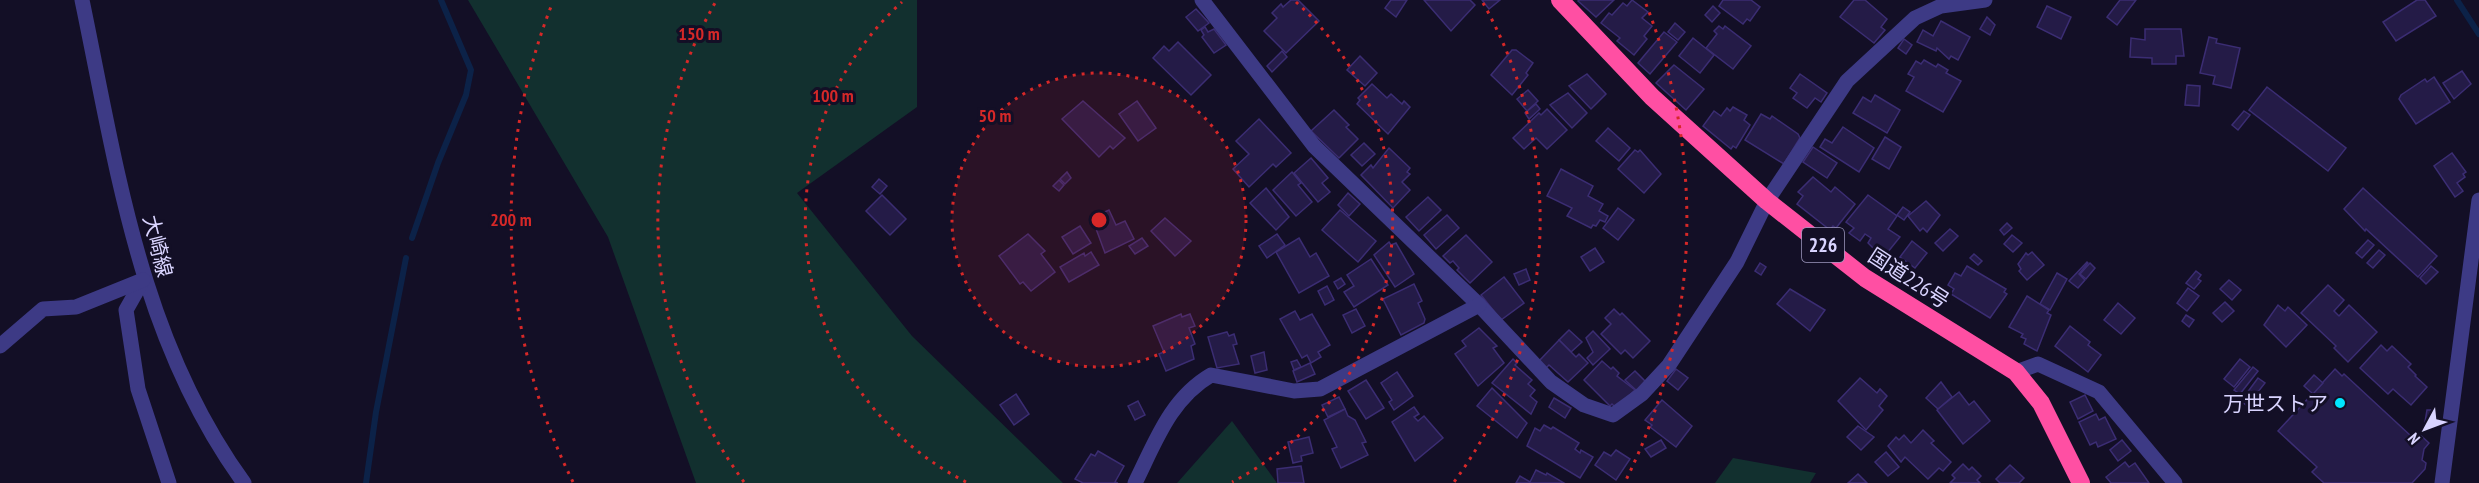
<svg xmlns="http://www.w3.org/2000/svg" width="2479" height="483" viewBox="0 0 2479 483" font-family="'PT Sans Narrow','Noto Sans JP',sans-serif">
  <style>
    .green { fill: #12302f }
    .lines { fill: none; stroke-linecap: round; stroke-linejoin: round }
    .stream { stroke: #0c2248; stroke-width: 6 }
    .building { fill: #241b47; stroke: #3b2d73; stroke-width: 1.5 }
    .minor { stroke: #3d3a85; stroke-width: 15 }
    .highway { stroke: #ff4fa3; stroke-width: 18 }
    .ring { fill: none; stroke: #d62828; stroke-width: 3; stroke-dasharray: 3 6 }
    .poi-dot { fill: #00e5ff; stroke: #130f26; stroke-width: 2 }
    .labels { text-anchor: middle; dominant-baseline: central; stroke-width: 6; stroke-linejoin: round; paint-order: stroke }
    .shield { fill: #130f26; stroke: #9e99be; stroke-width: 1.5 }
    .shield-label { font-size: 20px; font-weight: bold; fill: #d9d4ff }
    .street-label { font-size: 21px; fill: #d9d4ff; stroke: #130f26 }
    .poi-label { font-size: 21px; fill: #d9d4ff; stroke: #130f26; text-anchor: end }
    .centre { fill: #d62828; stroke: #130f26; stroke-width: 3 }
    .ring-label { font-size: 18px; text-anchor: middle; font-weight: bold; fill: #d62828; stroke: #130f26; stroke-width: 6; stroke-linejoin: round; paint-order: stroke }
  </style>
  <rect width="100%" height="100%" fill="#130f26"/>
  <g class="green">
    <path d="M468,0h449v107l-120,86 115,143 151,147h-367l-88,-246z"/>
    <path d="M1232,421l45,62h-100l1,-1z"/>
    <path d="M1733,458l83,15 -6,10h-95z"/>
  </g>
  <g class="lines">
    <g class="stream">
      <path d="M2457,0l22,34"/>
      <path d="M412,238l26,-75 28,-68 5,-25 -30,-70"/>
      <path d="M366,483l10,-71 30,-154"/>
    </g>
  </g>
  <g class="building">
    <path d="M1291,0h7l21,21 -33,32 -22,-22 13,-13 -5,-5 9,-9 2,3z"/>
    <path d="M1391,0h16l-11,17 -11,-9z"/>
    <path d="M1424,0h46l5,5 -24,26z"/>
    <path d="M1482,0h18l-11,9z"/>
    <path d="M1614,0l-18,17 -18,-16 1,-1z"/>
    <path d="M1632,0l16,12 -6,6 10,8 -8,10 3,3 -13,16 -17,-14 3,-3 -19,-15 8,-10 3,2 11,-12 4,3z"/>
    <path d="M1723,0h28l9,7 -10,14 -3,-2 -4,5 -24,-18z"/>
    <path d="M1854,0h11l22,19 -6,8 4,3 -11,13 -34,-26z"/>
    <path d="M2120,0h16l-19,25 -10,-8z"/>
    <path d="M2417,0h8l11,16 -40,25 -13,-19z"/>
    <path d="M1713,6l7,7 -8,9 -7,-7z"/>
    <path d="M2047,6l24,11 -10,22 -24,-12z"/>
    <path d="M1196,9l13,14 -11,8 -12,-14z"/>
    <path d="M1987,17l8,8 -5,10 -10,-6z"/>
    <path d="M1941,21l29,16 -12,23 -7,-4 -2,3 -12,-11 -1,3 -19,-9 6,-12 10,6z"/>
    <path d="M1675,23l10,9 -7,8 -10,-8z"/>
    <path d="M1719,26l4,3 2,-3 26,20 -18,23 -27,-21 11,-14 -3,-3z"/>
    <path d="M1205,27l3,5 6,-3 12,16 -12,8 -12,-16 2,-2 -3,-5z"/>
    <path d="M2145,29h36l3,27h-8v8h-24v-6l-22,-1 1,-19 14,2z"/>
    <path d="M1664,32l13,10 -27,32 -12,-11z"/>
    <path d="M2209,37l8,2 -1,4 24,5 -9,40 -18,-4 2,-8 -15,-3z"/>
    <path d="M1693,38l21,17 -14,18 -21,-17z"/>
    <path d="M1904,39l8,6 -6,9 -8,-6z"/>
    <path d="M1178,42l33,33 -20,20 -38,-37 11,-12 5,5z"/>
    <path d="M1512,50h4l17,13 -7,10 2,2 -16,20 -21,-20z"/>
    <path d="M1282,51l5,6 -15,15 -5,-6z"/>
    <path d="M1360,56l17,17 -12,13 -18,-16z"/>
    <path d="M1924,60l12,7 2,-3 10,6 -2,3 15,8 -18,31 -37,-21 8,-14 -6,-3 8,-13 5,3z"/>
    <path d="M1674,65l30,24 -18,21 -30,-27z"/>
    <path d="M2462,71l9,13 -17,15 -11,-16z"/>
    <path d="M1587,74l19,20 -15,15 -22,-23z"/>
    <path d="M1800,74l27,19 -6,9 -6,-4 -8,10 -14,-10 4,-5 -7,-5z"/>
    <path d="M2434,77l16,25 -34,22 -17,-25 2,-4 24,-16 2,3z"/>
    <path d="M1372,84l15,14 4,-4 11,10 2,-3 6,6 -22,27 -31,-30 3,-4 -2,-2z"/>
    <path d="M2187,85l13,1 -1,20 -14,-1z"/>
    <path d="M2267,87l79,61 -18,23 -79,-61z"/>
    <path d="M1528,90l10,11 -11,10 -10,-12z"/>
    <path d="M1568,93l19,20 -15,15 -22,-23z"/>
    <path d="M1875,95l25,15 -13,23 -34,-20 10,-16 8,5z"/>
    <path d="M1083,101l42,37 -12,11 -3,-3 -11,11 -37,-38z"/>
    <path d="M1137,101l19,27 -18,13 -19,-27z"/>
    <path d="M1536,104l4,5 -11,10 -4,-6z"/>
    <path d="M1733,107l14,8 -3,5 6,5 -14,23 -3,-2 -2,3 -28,-23 11,-15 7,5 6,-8 3,3z"/>
    <path d="M1547,109l20,21 -20,19 -11,-11 -12,11 -11,-11 26,-25 2,2z"/>
    <path d="M1334,110l15,15 -3,2 12,12 -19,19 -28,-27z"/>
    <path d="M2244,111l6,4 -12,15 -6,-5z"/>
    <path d="M1761,114l9,5 2,-3 26,18 2,4 -16,26 -39,-24z"/>
    <path d="M1259,119l32,34 -15,14 -3,-3 -24,23 -16,-18 16,-15 -13,-13z"/>
    <path d="M1843,127l31,21 -15,24 -39,-25 5,-8 7,4z"/>
    <path d="M1608,128l22,20 -11,13 -23,-20z"/>
    <path d="M1885,137l16,10 -12,22 -17,-10z"/>
    <path d="M1364,143l11,11 -13,12 -11,-11z"/>
    <path d="M1813,147l24,16 -10,15 -24,-16z"/>
    <path d="M1389,148l21,20 -3,4 3,2 -8,8 8,8 -17,18 -32,-33 10,-10 2,3z"/>
    <path d="M1635,150l3,2 2,-2 21,24 -17,19 -26,-24z"/>
    <path d="M2452,153l14,19 -3,2 2,3 -8,6 6,8 -8,6 -21,-31z"/>
    <path d="M1311,158l17,20 -6,5 8,9 -12,10 -24,-29z"/>
    <path d="M1561,169l32,17 -5,10 15,8 -4,7 9,5 -3,6 -5,-2 -4,6 -3,-1 -2,3 -24,-12 5,-8 -25,-12z"/>
    <path d="M1067,172l4,6 -6,6 -5,-5z"/>
    <path d="M1292,172l9,11 -3,2 14,17 -16,14 -23,-26z"/>
    <path d="M1813,177l18,15 4,-5 20,17 -19,24 -3,-2 -3,4 -33,-26 6,-8 -5,-4z"/>
    <path d="M879,179l8,7 -7,8 -8,-7z"/>
    <path d="M1059,180l5,5 -5,6 -6,-5z"/>
    <path d="M1266,188l23,29 -13,13 -26,-27z"/>
    <path d="M2363,188l74,68 -19,21 -52,-48 -1,2 -21,-22z"/>
    <path d="M1348,193l12,11 -11,12 -11,-11z"/>
    <path d="M882,195l24,24 -16,16 -24,-24z"/>
    <path d="M1868,195l29,21 -9,13 12,8 -17,21 -15,-15 3,-5 -6,-4 -5,7 -11,-8 5,-5 -8,-6z"/>
    <path d="M1428,197l13,13 -22,21 -13,-14z"/>
    <path d="M1926,201l14,14 -13,17 -4,-4 -3,3 -12,-15z"/>
    <path d="M1903,207l7,5 -6,8 -7,-5z"/>
    <path d="M1618,208l16,12 -16,20 -15,-12z"/>
    <path d="M1109,210l7,15 9,-4 9,18 -29,14 -13,-35z"/>
    <path d="M1340,210l36,31 -18,21 -36,-32z"/>
    <path d="M1447,215l12,13 -23,21 -12,-14z"/>
    <path d="M1165,218l26,23 -16,15 -24,-25z"/>
    <path d="M2007,223l5,5 -8,7 -4,-5z"/>
    <path d="M1080,226l11,17 -18,11 -11,-17z"/>
    <path d="M1950,229l8,7 -15,15 -8,-8z"/>
    <path d="M1028,234l17,17 -4,3 14,18 -24,19 -8,-9 -3,2 -21,-28z"/>
    <path d="M1277,234l8,11 -18,13 -8,-12z"/>
    <path d="M1466,235l26,27 -22,21 -13,-13 2,-2 -6,-7 -3,2 -7,-7z"/>
    <path d="M2012,235l10,8 -9,9 -9,-8z"/>
    <path d="M1142,238l6,8 -13,8 -6,-8z"/>
    <path d="M1299,238l11,19 6,-4 13,23 -30,17 -23,-41z"/>
    <path d="M2368,240l6,5 -12,13 -6,-5z"/>
    <path d="M1912,241l15,12 -12,15 -15,-11z"/>
    <path d="M1389,242l2,3 5,-2 18,31 -19,13 -21,-32z"/>
    <path d="M1595,248l9,14 -14,9 -9,-14z"/>
    <path d="M2379,250l6,5 -12,13 -6,-5z"/>
    <path d="M1091,252l8,13 -30,17 -9,-15 24,-14 1,3z"/>
    <path d="M2032,252l12,13 -17,15 -8,-9 2,-2 -3,-5 8,-11 2,2z"/>
    <path d="M1974,254l8,7 -4,4 -8,-7z"/>
    <path d="M1371,259l17,26 -34,22 -10,-15 10,-6 -7,-11z"/>
    <path d="M2087,262l1,1 -9,11 6,6 -7,8 -9,-7z"/>
    <path d="M1760,263l6,4 -5,8 -6,-4z"/>
    <path d="M2090,263l5,5 -9,11 -6,-5z"/>
    <path d="M1967,266l39,23 -2,3 3,2 -17,24 -39,-24 3,-5 -6,-4 7,-12 6,3z"/>
    <path d="M2431,266l7,6 -12,12 -6,-6z"/>
    <path d="M1526,269l4,11 -11,5 -5,-11z"/>
    <path d="M2196,271l5,4 -3,4 3,2 -7,8 -8,-6z"/>
    <path d="M2057,273l10,6 -17,31 -10,-6z"/>
    <path d="M1504,277l20,26 -23,17 -20,-25z"/>
    <path d="M1341,278l4,6 -7,5 -4,-7z"/>
    <path d="M2229,280l12,10 -9,10 -12,-11z"/>
    <path d="M1414,284l8,17 -4,2 7,16 -1,4 -23,12 -18,-36z"/>
    <path d="M2328,285l16,15 -10,11 5,5 10,-11 28,27 -29,30 -14,-14 2,-2 -35,-33z"/>
    <path d="M1327,286l7,14 -9,5 -7,-14z"/>
    <path d="M2188,288l11,8 -12,15 -10,-8z"/>
    <path d="M1790,289l35,21 -15,21 -33,-27z"/>
    <path d="M2027,296l22,14 -2,3 4,2 -14,36 -13,-7 2,-5 -5,-2 2,-3 -14,-7z"/>
    <path d="M2225,302l9,9 -12,11 -9,-9z"/>
    <path d="M2118,303l17,15 -14,16 -17,-14z"/>
    <path d="M2278,305l7,6 3,-4 19,18 -21,22 -22,-22z"/>
    <path d="M1356,309l9,17 -13,7 -9,-18z"/>
    <path d="M1614,309l6,6 2,-2 28,28 -17,17 -8,-8 -4,4 -20,-20 10,-10 -6,-6z"/>
    <path d="M1295,311l5,9 12,-6 18,31 -12,7 3,5 -10,6 -4,-8 -5,3 -22,-39z"/>
    <path d="M1181,314l1,3 8,-3 5,12 -6,2 6,16 -4,2 3,13 -28,12 -7,-17 5,-2 -11,-26z"/>
    <path d="M2186,315l8,5 -5,7 -7,-6z"/>
    <path d="M2070,326l20,16 -2,3 13,10 -13,17 -33,-26z"/>
    <path d="M1479,328l18,18 -4,2 11,15 -26,23 -23,-32 11,-8 -4,-5z"/>
    <path d="M1569,330l13,12 -11,10 -12,-12z"/>
    <path d="M1593,331l17,18 -17,16 -6,-7 6,-6 -7,-14z"/>
    <path d="M1227,332l2,4 5,-2 3,10 -4,1 6,19 -22,4 -9,-31z"/>
    <path d="M1559,340l17,17 3,-3 9,9 -20,19 -19,-17 -3,3 -7,-7z"/>
    <path d="M2381,345l6,6 5,-5 19,18 -3,3 8,8 -1,1 12,11 -16,18 -18,-16 -5,5 -28,-26z"/>
    <path d="M1264,352l3,18 -12,3 -4,-17z"/>
    <path d="M1513,359l4,4 -2,2 17,15 -4,4 7,6 -5,6 7,6 -6,12 -39,-31z"/>
    <path d="M2240,359l10,8 -16,20 -10,-8z"/>
    <path d="M1297,360l4,7 -7,3 -3,-8z"/>
    <path d="M1602,361l9,8 2,-2 6,6 -2,3 18,14 -19,18 -4,-4 -2,2 -26,-26z"/>
    <path d="M1310,363l5,11 -18,8 -4,-11z"/>
    <path d="M2253,367l5,4 -18,23 -6,-4z"/>
    <path d="M1676,369l12,9 -10,12 -11,-9z"/>
    <path d="M2335,369l7,7 2,-2 67,62 5,-5 13,12 -5,6 -2,11 4,3 -1,6 -13,14h-88l-12,-11 5,-5 -39,-36z"/>
    <path d="M1635,371l11,11 -9,9 -12,-11z"/>
    <path d="M1397,372l16,24 -19,14 -5,-8 3,-2 -11,-17z"/>
    <path d="M2314,375l9,8 -10,11 -9,-8z"/>
    <path d="M1860,378l17,15 3,-4 7,7 -8,10 4,4 -17,20 -28,-29z"/>
    <path d="M2258,378l7,5 -18,23 -6,-5z"/>
    <path d="M1366,380l18,28 -18,11 -18,-28z"/>
    <path d="M1941,382l11,15 -14,12 -12,-11z"/>
    <path d="M1492,388l35,35 -10,15 -40,-32z"/>
    <path d="M1959,392l10,13 5,-4 16,20 -27,23 -26,-34z"/>
    <path d="M1016,394l13,20 -15,11 -14,-20z"/>
    <path d="M2085,395l8,16 -15,8 -8,-17z"/>
    <path d="M1339,397l6,12 -17,8 -6,-12z"/>
    <path d="M1554,398l17,10 -6,10 -16,-11z"/>
    <path d="M1662,400l30,26 -16,21 -26,-20 2,-2 -7,-5z"/>
    <path d="M1138,401l7,14 -10,5 -7,-14z"/>
    <path d="M1414,407l5,7 -5,3 4,4 6,-5 19,22 -28,23 -23,-39z"/>
    <path d="M1345,409l3,7 7,4 11,22 -4,1 6,12 -27,13 -9,-19 5,-2 -13,-27z"/>
    <path d="M2427,410h6l-3,19 -6,-1z"/>
    <path d="M2096,414l3,6 6,-3 11,22 -18,8 -2,-5 -6,3 -11,-23z"/>
    <path d="M1544,425l7,4 2,-2 26,16 -4,6 5,4 1,-3 12,7 -13,21 -53,-32 8,-18 5,3z"/>
    <path d="M1858,426l16,11 -13,13 -14,-13z"/>
    <path d="M1923,430l11,11 -3,2 20,19 -8,9 -4,-3 -11,11 -23,-22 -4,5 -13,-16 8,-9 3,3 5,-5 7,8z"/>
    <path d="M1309,437l4,16 -12,3 1,5 -9,2 -5,-21z"/>
    <path d="M1661,440l5,8 -15,9 -6,-8z"/>
    <path d="M2122,440l9,11 -13,10 -8,-11z"/>
    <path d="M1616,450l14,9 -14,21 -21,-15 9,-13 7,4z"/>
    <path d="M1098,451l26,15 -9,16 3,1h-35l-8,-4 16,-25 4,2z"/>
    <path d="M1886,452l13,15 -11,9 -13,-14z"/>
    <path d="M2125,462l4,5 6,-4 14,20h-38l-5,-6z"/>
    <path d="M1963,464l6,6 3,-3 9,9 -4,4 3,3h-30l5,-5 -3,-3z"/>
    <path d="M2010,465l14,13 -5,5h-19l-4,-4z"/>
    <path d="M1301,466l3,17h-26l-1,-14z"/>
    <path d="M1536,470l10,5 1,-2 17,10h-48l4,-7 10,6z"/>
    <path d="M1858,474l9,9h-19z"/>
  </g>
  <g class="lines">
    <g class="minor">
      <path d="M82,0c35,168 58,340 162,483"/>
      <path d="M1202,0l112,146 165,159 72,77 33,23 29,10 29,-21 27,-29 68,-103 30,-61 80,-120 68,-63 26,-12 44,-6"/>
      <path d="M143,280l-17,30 12,79 31,94"/>
      <path d="M0,346l43,-37 33,-2 67,-27"/>
      <path d="M2016,372l22,-8 61,28 76,91"/>
      <path d="M1135,483c20,-40 35,-84 76,-108l83,16 26,-2 159,-84"/>
      <path d="M2442,483l37,-283"/>
    </g>
    <path class="highway" d="M1560,0l92,97 115,104 98,77 151,94 25,31 40,80"/>
  </g>
  <circle cx="1099" cy="220" r="147" fill="#d62828" fill-opacity=".12"/>
  <g class="ring">
    <circle cx="1099" cy="220" r="147"/>
    <path d="M966 482A294 294 0 0 1 902 2M1296 2A294 294 0 0 1 1232 482"/>
    <path d="M744 482A441 441 0 0 1 715 3M1483 3A441 441 0 0 1 1454 482"/>
    <path d="M573 482A588 588 0 0 1 552 4M1646 4A588 588 0 0 1 1625 482"/>
  </g>
  <circle class="poi-dot" cx="2340" cy="403" r="6"/>
  <g class="labels">
    <rect class="shield" x="1802" y="228" width="42" height="34" rx="4.5"/>
    <g class="shield-label">
      <text x="1823" y="245">226</text>
    </g>
    <g class="street-label">
      <text transform="translate(158 246) rotate(76)">大崎線</text>
      <text transform="translate(1909 278) rotate(33)">国道226号</text>
    </g>
    <g class="poi-label">
      <text x="2328" y="403">万世ストア</text>
    </g>
  </g>
  <circle cx="1099" cy="220" r="9" class="centre"/>
  <g class="ring-label">
    <text x="699" y="40">150 m</text>
    <text x="833" y="102">100 m</text>
    <text x="995" y="122">50 m</text>
    <text x="511" y="226">200 m</text>
  </g>
  <g transform="translate(2425 429) rotate(229)" stroke="#130f26" stroke-width="4.5" paint-order="stroke">
  <path d="M0-4.5L10 22L0 15L-10 22Z" fill="#d9d4ff"/>
  <text y="-9" font-size="16" font-weight="bold" text-anchor="middle" fill="#d9d4ff">N</text>
  </g>
</svg>
